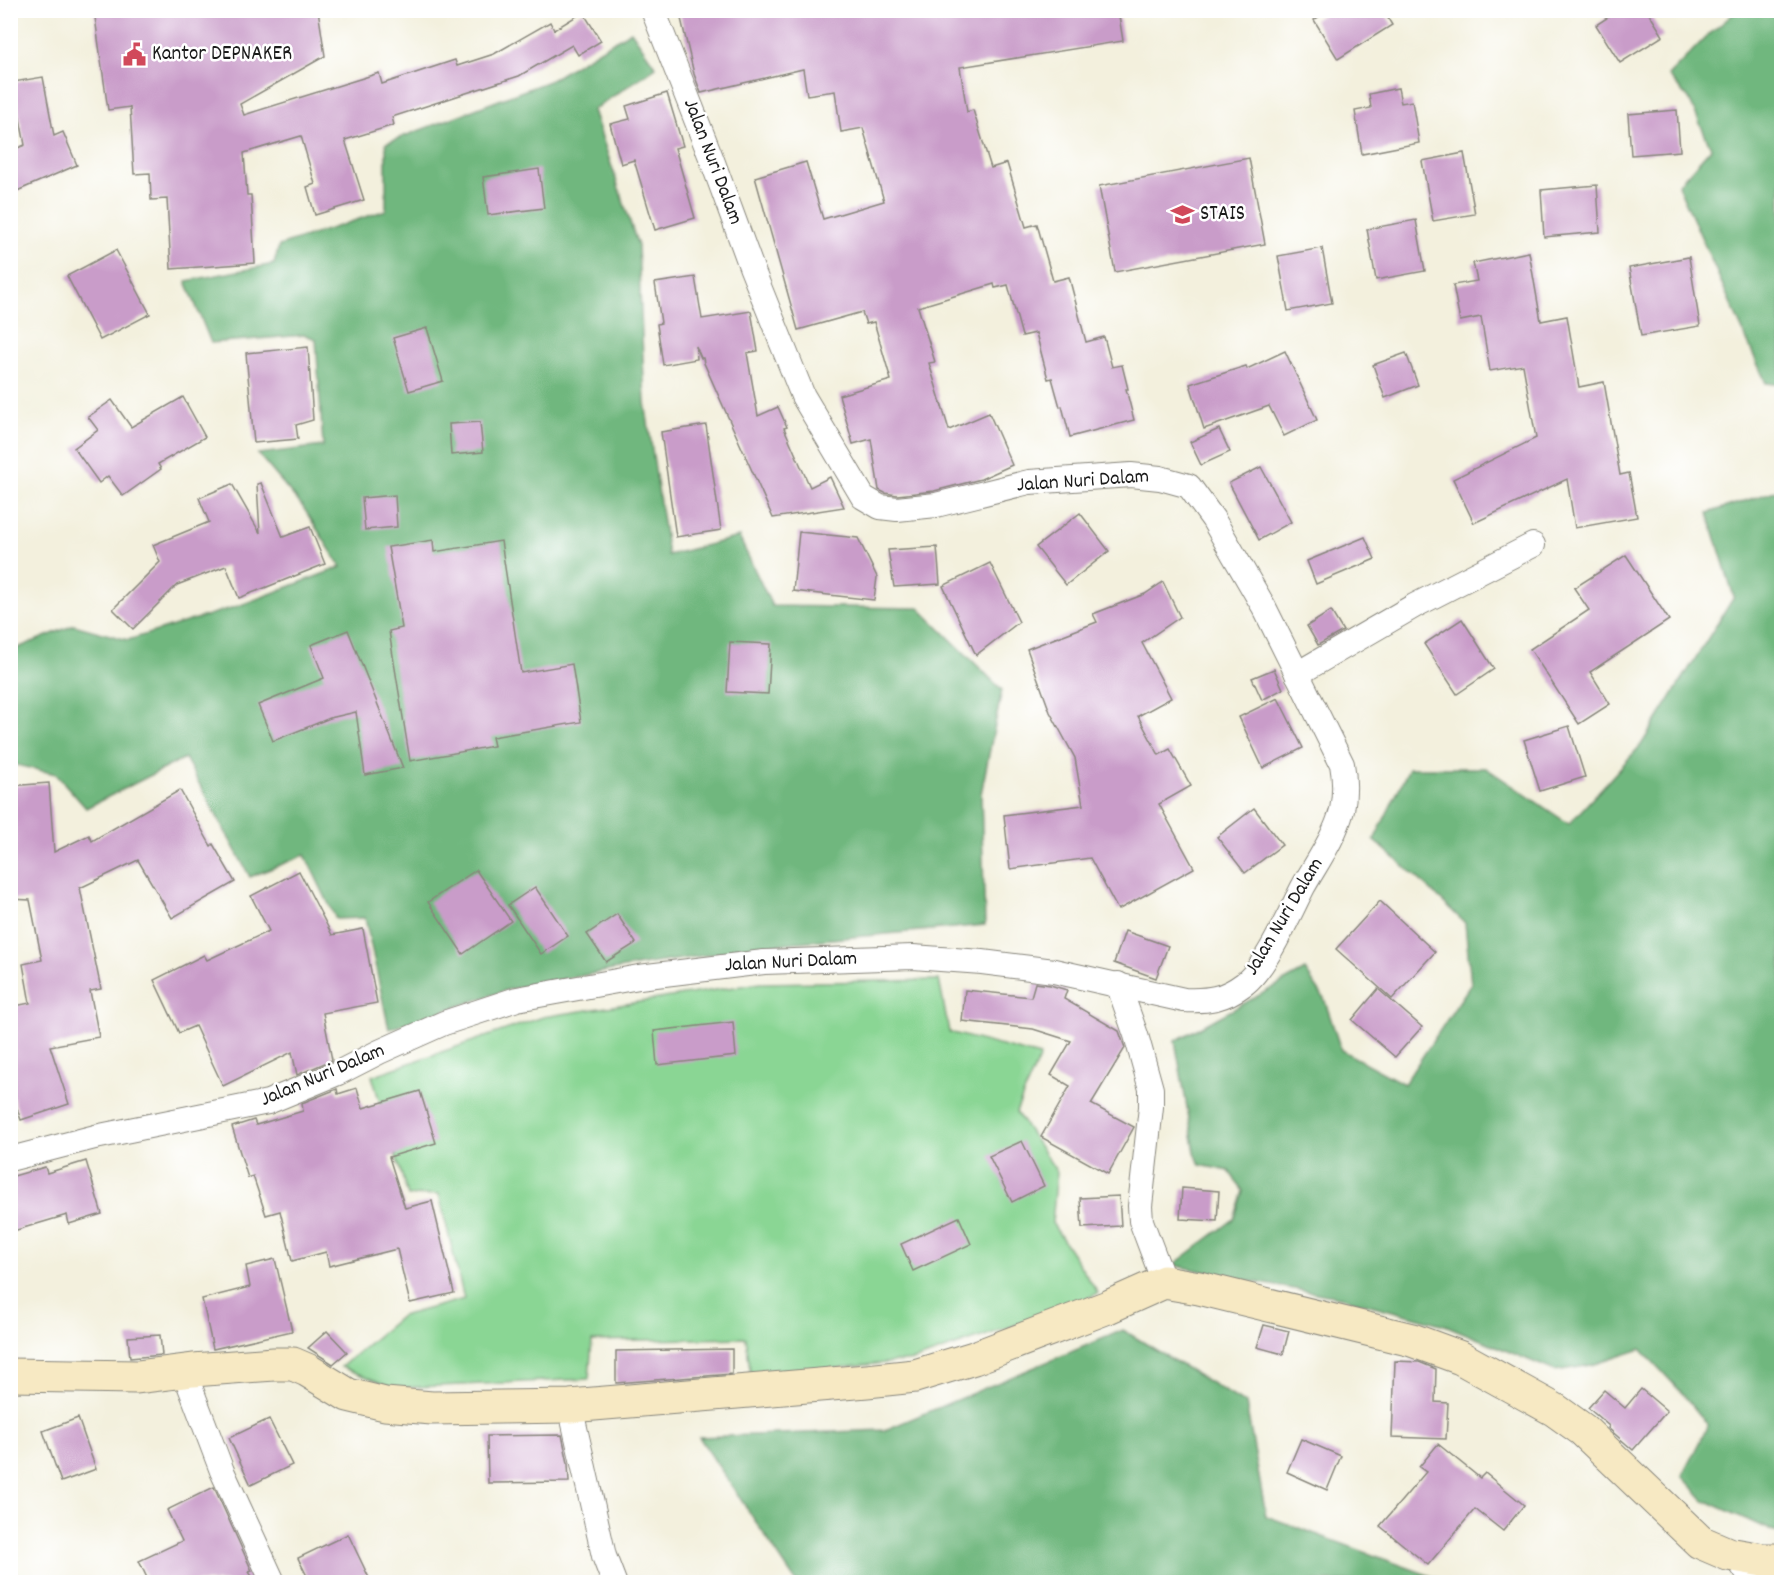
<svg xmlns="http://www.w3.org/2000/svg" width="1792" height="1593" viewBox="0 0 1792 1593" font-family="Dekko,sans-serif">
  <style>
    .green { fill: #8ad694; stroke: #537958; stroke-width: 1.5 }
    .forest { fill: #6fb77e; stroke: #466a4d; stroke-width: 1.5 }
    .building { fill: #c99cc9 }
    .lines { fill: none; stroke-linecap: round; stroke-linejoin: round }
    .minor-casing { stroke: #88867c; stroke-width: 26 }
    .secondary-casing { stroke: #88867c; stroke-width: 35 }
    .minor { stroke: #fff; stroke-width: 24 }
    .secondary { stroke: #f7e9c3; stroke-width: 33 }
    .labels { text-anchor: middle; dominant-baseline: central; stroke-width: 5; stroke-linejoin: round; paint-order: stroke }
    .poi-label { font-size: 21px; fill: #1c1c1c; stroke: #fff; text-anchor: start }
    .street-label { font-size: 21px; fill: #1c1c1c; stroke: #fff }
  </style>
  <rect width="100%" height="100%" fill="#fff"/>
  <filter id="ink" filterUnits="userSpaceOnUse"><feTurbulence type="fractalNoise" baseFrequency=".0167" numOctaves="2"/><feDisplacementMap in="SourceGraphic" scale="12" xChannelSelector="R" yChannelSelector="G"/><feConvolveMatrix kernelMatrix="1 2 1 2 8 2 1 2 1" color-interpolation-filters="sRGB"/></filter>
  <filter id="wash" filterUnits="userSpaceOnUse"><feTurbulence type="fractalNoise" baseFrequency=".008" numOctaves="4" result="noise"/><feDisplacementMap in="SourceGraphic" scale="24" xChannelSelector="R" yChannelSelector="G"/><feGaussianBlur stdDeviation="1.35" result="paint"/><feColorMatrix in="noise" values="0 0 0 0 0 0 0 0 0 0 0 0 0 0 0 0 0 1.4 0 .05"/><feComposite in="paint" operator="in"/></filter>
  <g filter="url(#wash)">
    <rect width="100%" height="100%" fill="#f3f0dd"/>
    <path class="green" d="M939,980l10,52 91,24 -24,56 41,60 -5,51 46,70 -22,11 -161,56 -164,17 -5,-39 -154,3 -3,38 -194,9 -54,-21 60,-51 63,-17 -25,-105 -31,2 -36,-120 171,-59 217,-34z"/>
    <g class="forest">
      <path d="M1738,10l43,1v374l-15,-2 -88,-198 33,-37 -22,-49 -21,-23 37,-38z"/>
      <path d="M631,31l25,36 -63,43 45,136 7,156 23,153 71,-18 33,69 147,2 83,82 -21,104 4,131 -197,18 -153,23 -125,23 -121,40 -24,-111 -29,1 -31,-64 -55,22 -65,-119 -99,50 -30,-34 -44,-10 -2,-113 64,-26 54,15 110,-34 103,-39 -38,-60 -45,-53 65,-8 -7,-107 -11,-4 -94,8 -25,-62 88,-17 5,-18 107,-36v-67l163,-62z"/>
      <path d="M1781,489h1l-1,1044 -7,-1 -70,-32 -22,-24 26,-51 -26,-32 -41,-44 -49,16 -37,6 -110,-46 -101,-27 -106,-19 -65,-14 61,-46 9,-28 -14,-20 -29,-6 -5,-13 -20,-111 130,-71 19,28 17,52 63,34 67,-100 -6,-61 -44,-42 -47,-41 35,-72h77l83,56 72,-79 93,-148 -26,-84z"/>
      <path d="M1123,1330l123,74 20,112 181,66h-651l-97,-145 186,-7z"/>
    </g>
    <g id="blocks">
      <g class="building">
        <path d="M94,10h224l7,46 -85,48 4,11 135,-42 3,11 73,-24 2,6 37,-12 56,-32 4,8 29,-18 18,29 -23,14 -6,-10 -53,31 -127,41 2,8 -49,15 19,60 -49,15 -8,-28 8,-3 -14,-48 -57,17 3,42h4l4,68 -84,6 -4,-70 -16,1 -1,-27 -16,1 -4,-67 -22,3z"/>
        <path d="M679,10h439l5,31 -163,26 7,45 6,-2 18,58 16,-5 19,64 11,-3 16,57 16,-4 17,65 18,-5 8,30 10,-2 6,24h-2l8,31 -64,17 -8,-31 -2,1 -8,-29 -4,1 -12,-46 -14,3 -14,-51 -13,3 -1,-4 -76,23 17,55 -6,1 20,67 40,-17 23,52 -31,14 -47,12 -37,4 -12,-2 -6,-3 -8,-51 -18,5 -14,-49 52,-15 -17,-58 -8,2 -4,-12 -64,18 -43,-153 51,-15 17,57 61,-18 -21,-73 -22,4 -6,-41 -28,4 -4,-26 -102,24 -7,-19z"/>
        <path d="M1329,10h54l9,15 -54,34 -24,-39z"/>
        <path d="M1619,10h28l16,26 -43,27 -24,-38z"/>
        <path d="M43,77l11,59 9,-4 14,33 -67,29v-43l15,-6 -12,-63z"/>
        <path d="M1398,88l3,15 11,-2 7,42 -57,11 -7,-43 16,-3 -2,-14z"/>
        <path d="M667,93l16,53 -8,2 20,70 -40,12 -21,-70 -13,4 -11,-40 20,-5 -4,-13z"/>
        <path d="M1677,110l3,41 -49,4 -3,-41z"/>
        <path d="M1464,153l11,61 -42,7 -11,-60z"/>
        <path d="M1249,158l16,86 -150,28 -16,-86z"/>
        <path d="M539,169l5,39 -56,7 -5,-38z"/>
        <path d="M1597,185l3,47 -56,5 -3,-47z"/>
        <path d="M1416,220l9,51 -49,9 -9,-51z"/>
        <path d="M1322,248l10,55 -44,8 -10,-55z"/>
        <path d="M116,250l34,64 -50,26 -33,-64z"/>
        <path d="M1529,252l12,69 26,-5 12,71 25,-5 16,93 9,-2 8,44 -62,11 -8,-49 -93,44 -21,-44 83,-41 -13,-73 -33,6 -9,-54 -21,4 -7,-36 24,-4 -4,-18z"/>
        <path d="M1689,257l11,69 -59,10 -12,-68z"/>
        <path d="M695,277l7,42 49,-8 7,40 -11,2 11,63 20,-9 9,20 -3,1 26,59 20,-10 14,30 -71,11 -69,-155 -1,-5h-2l-5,-12 1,13 -34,6 -6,-41 4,-1 -6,-40z"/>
        <path d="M427,328l16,53 -34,10 -16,-53z"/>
        <path d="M308,347l5,73 -17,5 2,14 -44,4 -8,-90z"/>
        <path d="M1285,351l32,69 -33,16 -15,-30 -65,23 -14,-45 56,-18 1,3z"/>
        <path d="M1406,353l12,32 -33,13 -12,-33z"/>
        <path d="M183,397l22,40 -47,27 3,5 -38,27 -15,-20 -9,7 -25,-35 24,-18 -10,-13 24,-17 19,27z"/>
        <path d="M480,422l3,30 -32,3 -2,-31z"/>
        <path d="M706,425l15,105 -45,7 -15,-105z"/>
        <path d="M1219,429l11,23 -29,13 -11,-23z"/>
        <path d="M1261,467l30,55 -32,18 -30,-57z"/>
        <path d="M261,483l22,54 27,-10 15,37 -86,34 -13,-32 -49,19 -44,44 -20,-20 47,-47 -7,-17 56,-23 -10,-24 33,-14 28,49 -3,-49z"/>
        <path d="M395,495l2,32 -32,3 -3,-32z"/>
        <path d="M1080,513l29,38 -43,34 -30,-38z"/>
        <path d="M799,532l59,6 19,39 -3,23 -81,-9z"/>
        <path d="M1365,537l10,22 -59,25 -9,-23z"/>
        <path d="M433,540l1,12 67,-11 20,132 51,-9 9,58 -89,15 2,9 -84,15 -21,-130 13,-3 -14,-81z"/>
        <path d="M937,547l3,37 -46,3 -6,-37z"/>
        <path d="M1626,555l43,65 -79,52 20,32 -31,20 -49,-75 59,-39 -15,-22z"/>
        <path d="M990,563l29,59 -43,33 -33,-69z"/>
        <path d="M1163,582l17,35 -38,26 29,55 -33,18 21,39 11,-6 21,37 -32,18 35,64 -76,42 -28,-52 -80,11 -6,-54 79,-10 -8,-47 -25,-46 -23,-63 70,-27 -4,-8 52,-20z"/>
        <path d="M1331,611l12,20 -25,14 -11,-19z"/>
        <path d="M1462,619l32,50 -37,25 -33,-50z"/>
        <path d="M348,630l8,20 47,118 -38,7 -9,-63 -26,6 -57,23 -15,-36 66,-27 -13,-33z"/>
        <path d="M730,642l41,2 -3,50 -41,-2z"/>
        <path d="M1274,669l9,20 -21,11 -10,-22z"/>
        <path d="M1278,698l25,50 -40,20 -24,-51z"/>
        <path d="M1569,726l16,51 -45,14 -16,-51z"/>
        <path d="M49,783l5,69 35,-17 3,6 88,-51 31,56 2,-2 22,38 -63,36 -34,-58 -58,28 21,101 -11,2 9,46 -49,9 19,58 -48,16 -11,-31v-82l20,-4 -7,-39 19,-4 -12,-60 -20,-1v-113z"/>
        <path d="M1254,808l28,37 -37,28 -28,-36z"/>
        <path d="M476,870l35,51 -48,33 -35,-52z"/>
        <path d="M299,871l33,64 31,-6 14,74 -54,10 9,47 -35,15 -5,-23 -69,34 -28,-60 -16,7 -25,-53 50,-25 3,5 62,-29 -18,-35z"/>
        <path d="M535,887l33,49 -27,18 -33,-49z"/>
        <path d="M1380,901l55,51 -43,47 -56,-50z"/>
        <path d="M617,914l19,29 -30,19 -19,-28z"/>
        <path d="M1125,931l43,15 -12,32 -42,-15z"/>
        <path d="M1035,983l15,2 17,5 -3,9 55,32 6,17 -34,56 43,23 -26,47 -67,-37 29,-51 -19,-11 20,-34 -38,-12 -71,-8 3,-31 66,7z"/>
        <path d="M1378,989l44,38 -27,30 -43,-37z"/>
        <path d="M733,1022l3,34 -79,9 -3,-34z"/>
        <path d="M357,1088l6,20 57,-17 16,52 -47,14 16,51 27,-7 22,92 -44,10 -13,-54 -68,17 -3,-14 -34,9 -12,-50 -14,4 -13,-39 -5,2 -16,-51 22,-7 2,5 47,-14 -1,-8 35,-14 1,5z"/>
        <path d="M1022,1141l22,45 -32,16 -23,-46z"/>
        <path d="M86,1161l16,53 -33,10 -2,-9 -57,17v-55l35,-10 2,6z"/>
        <path d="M1182,1188l37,3 -2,30 -37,-2z"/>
        <path d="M1119,1196l2,30 -39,2 -2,-30z"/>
        <path d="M959,1217l12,27 -58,27 -12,-27z"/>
        <path d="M275,1259l17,72 -79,18 -11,-50 48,-12 -4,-21z"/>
        <path d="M1264,1325l25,6 -6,23 -26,-7z"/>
        <path d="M327,1331l20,21 -14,12 -25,-16z"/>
        <path d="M160,1335l2,20 -32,3 -2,-21z"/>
        <path d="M732,1349v25l-116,9v-32z"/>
        <path d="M1395,1361l24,1 17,7 -1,33 13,1 -2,36 -54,-2z"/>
        <path d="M1641,1389l26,22 -34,39 -25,-22 1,-2 -21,-18 16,-18 21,18z"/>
        <path d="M78,1418l18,51 -35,13 -18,-51z"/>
        <path d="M269,1419l23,46 -41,20 -22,-47z"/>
        <path d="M562,1435l6,28 1,19 -81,1 -1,-47z"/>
        <path d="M1301,1439l40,17 -14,34 -40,-18z"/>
        <path d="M1438,1444l42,34 5,-5 39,32 -21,26 -28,-22 -47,56 -48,-39 46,-54 -7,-5z"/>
        <path d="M214,1487l38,84 -3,1 7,10h-107l-10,-21 43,-20 -15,-31z"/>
        <path d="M348,1534l23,48h-61l-12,-24z"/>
      </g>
    </g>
  </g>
  <g filter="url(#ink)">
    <use href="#blocks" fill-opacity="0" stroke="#88867c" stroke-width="1.5"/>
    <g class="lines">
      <defs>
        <g id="minor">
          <path d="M1297,674l117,-68 119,-61"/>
          <path d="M1118,984l18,51 15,54v18l-11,99 1,15 23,61"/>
          <path d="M10,1159l85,-22 173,-35 70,-29 41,-21 65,-29 73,-24 122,-22 125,-15 149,-5 69,5 72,9 130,29c25,1 40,-1 60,-16 22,-16 46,-72 59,-97 14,-25 32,-50 39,-77 3,-16 3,-30 0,-46l-78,-157 -51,-88 -24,-33 -29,-8 -29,-3 -102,7 -93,23 -39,4 -17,-2 -17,-10 -60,-101 -51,-127 -40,-109 -59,-150"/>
          <path d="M184,1371l38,100 51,111"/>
          <path d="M570,1406l34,150 10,26"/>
          <path d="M1736,1556l17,26"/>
        </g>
        <path id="secondary" d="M10,1375l127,2 56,-7 81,-6h19l14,6 41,25 37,9 47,4 138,-2 297,-25 48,-5 59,-18 134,-51 56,-25 35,6 213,52 49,18 94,52 28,20 117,112 28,12 35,6h19"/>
      </defs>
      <use href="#minor" class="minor-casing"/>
      <use href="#secondary" class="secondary-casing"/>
      <use href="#minor" class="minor"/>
      <use href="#secondary" class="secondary"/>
    </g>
  </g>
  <defs>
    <symbol id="civic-bare" viewBox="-9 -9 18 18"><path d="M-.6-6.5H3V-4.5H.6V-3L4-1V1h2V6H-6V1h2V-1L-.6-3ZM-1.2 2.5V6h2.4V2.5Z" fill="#d1495b" stroke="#fff" stroke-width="2.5" paint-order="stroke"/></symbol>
    <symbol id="university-bare" viewBox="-9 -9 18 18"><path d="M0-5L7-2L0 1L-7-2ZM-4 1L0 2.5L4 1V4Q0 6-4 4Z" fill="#d1495b" stroke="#fff" stroke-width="2.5" paint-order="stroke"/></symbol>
  </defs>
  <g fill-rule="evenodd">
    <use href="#civic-bare" x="118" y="38" width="33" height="33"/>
    <use href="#university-bare" x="1166" y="198" width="33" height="33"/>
  </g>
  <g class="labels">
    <g class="poi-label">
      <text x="152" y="55">Kantor DEPNAKER</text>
      <text x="1200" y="215">STAIS</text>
    </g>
    <g class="street-label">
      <text transform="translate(712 162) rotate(69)">Jalan Nuri Dalam</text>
      <text transform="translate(1083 482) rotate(-4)">Jalan Nuri Dalam</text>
      <text transform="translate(1285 917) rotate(-59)">Jalan Nuri Dalam</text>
      <text transform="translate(791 963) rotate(-3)">Jalan Nuri Dalam</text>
      <text transform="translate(323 1076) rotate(-23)">Jalan Nuri Dalam</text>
    </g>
  </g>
  <rect width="1792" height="1593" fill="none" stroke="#fff" stroke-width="36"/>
</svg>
